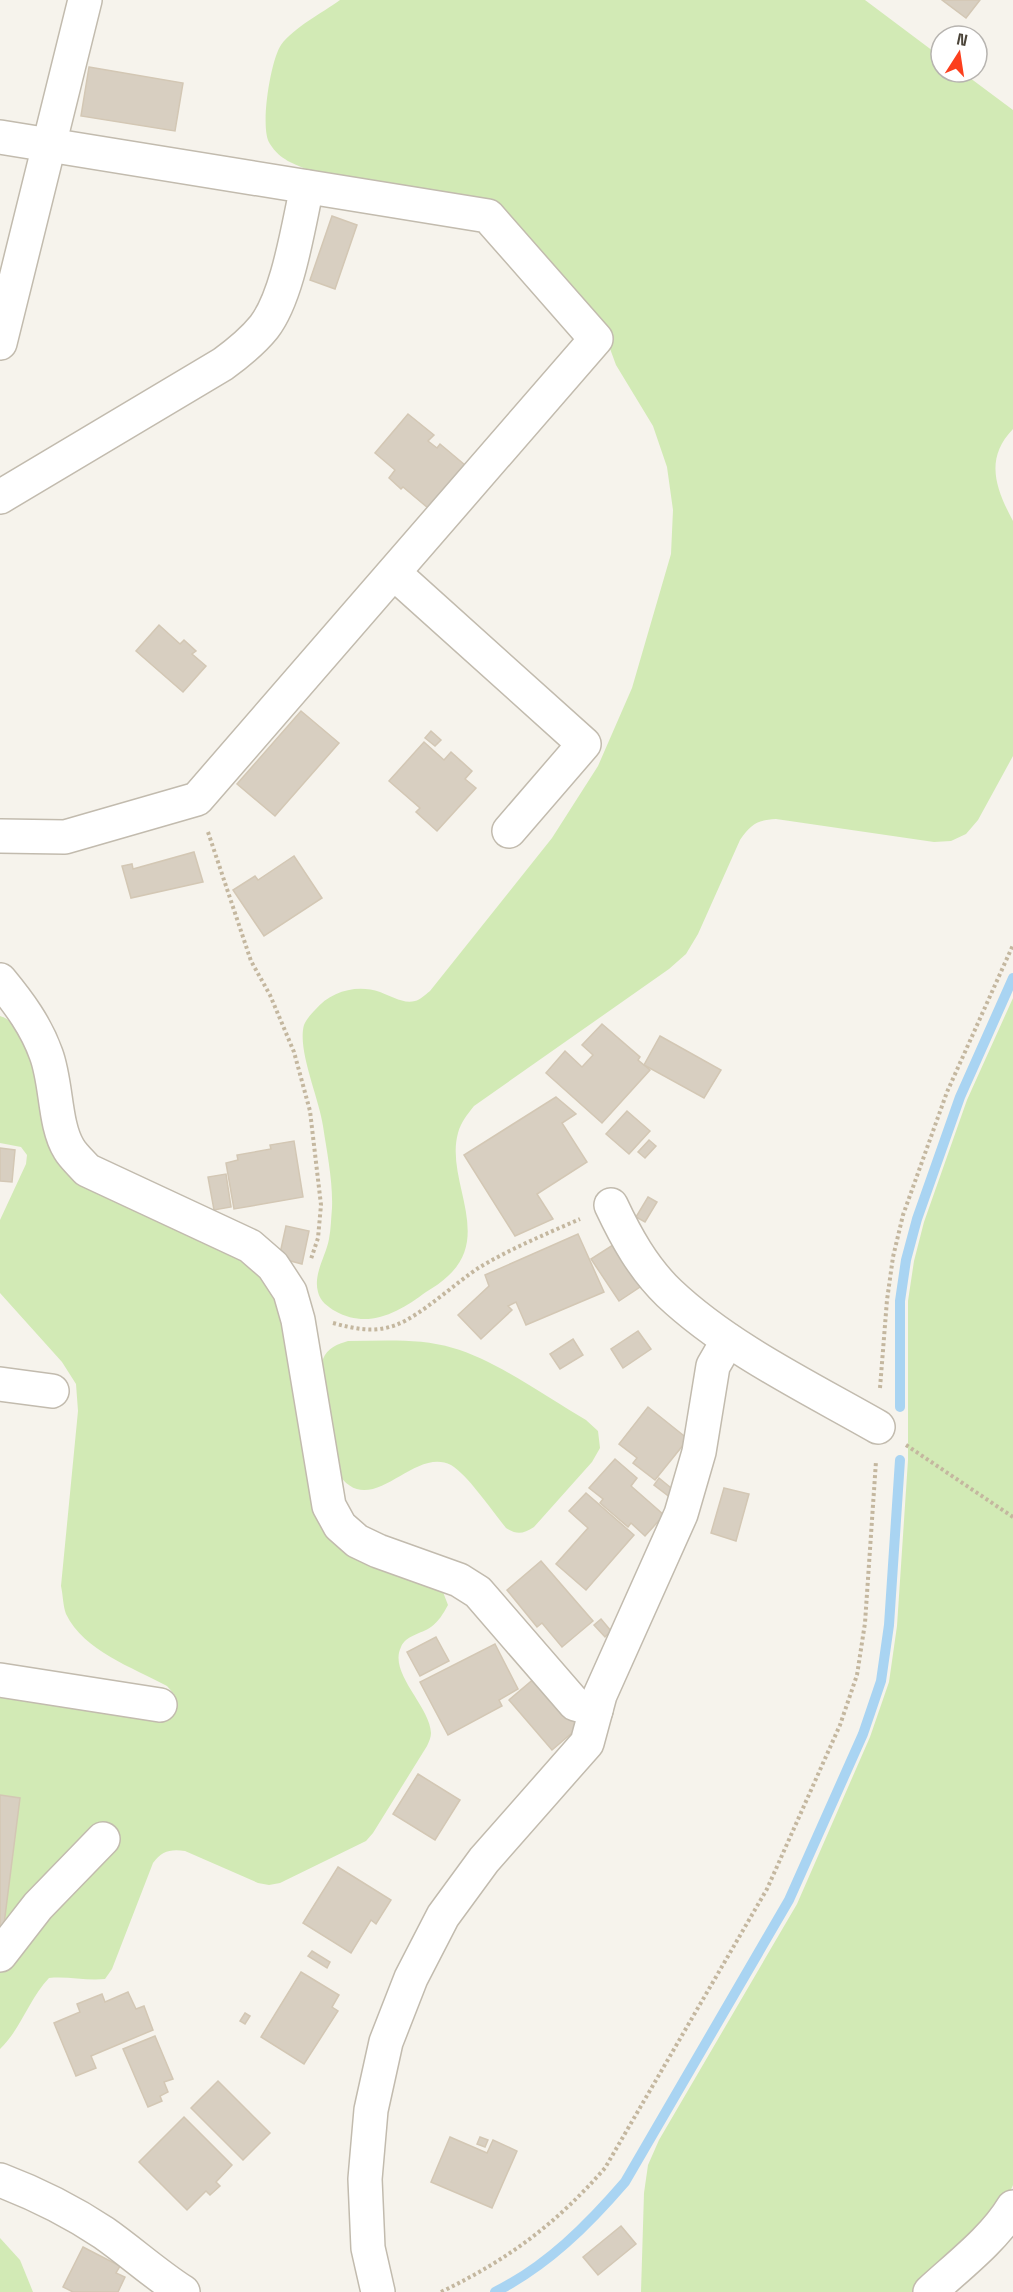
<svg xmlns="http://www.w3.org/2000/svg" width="1013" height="2292" viewBox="0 0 1013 2292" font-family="'Space Grotesk',sans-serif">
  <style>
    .green { fill: #d2eab5 }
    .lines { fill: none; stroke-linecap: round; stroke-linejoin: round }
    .stream { stroke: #a9d4f2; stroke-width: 10 }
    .building { fill: #d8cfc1; stroke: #d3c7b4; stroke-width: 1.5 }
    .minor-casing { stroke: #c2bbae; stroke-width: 36 }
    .path { stroke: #c4b79f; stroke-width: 4; stroke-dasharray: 3 3; stroke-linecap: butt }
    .minor { stroke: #fff; stroke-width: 33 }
  </style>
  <rect width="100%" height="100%" fill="#f6f3ec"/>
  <g class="green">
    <path d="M340,0h525l76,57v15h21l51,38v319c-29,30 -17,60 0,92v235l-35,64 -12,14 -15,7 -17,1 -158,-23c-19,1 -25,5 -36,21l-42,94 -12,20 -17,15 -195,137c-7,9 -13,16 -16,27 -13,47 35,102 -10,143 -6,6 -14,11 -22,16 -27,20 -57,38 -91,19 -7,-4 -15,-10 -17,-19 -5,-18 8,-36 11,-53 2,-10 2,-21 3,-31 1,-27 -5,-55 -9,-82 -4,-28 -26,-76 -19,-101 2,-5 7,-11 11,-15 16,-19 42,-26 65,-18 11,4 23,12 35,9 5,-1 11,-7 15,-10l122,-153 46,-72 34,-78 39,-134 2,-44 -6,-43 -14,-41 -37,-61 -18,-49 -102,-115 -185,-30c-17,-7 -31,-11 -41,-27 -11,-15 1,-85 11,-99 12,-17 41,-32 59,-45z"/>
    <path d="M1013,998v1187l-4,9 -95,98h-273l3,-99 4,-28 11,-25 138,-236 73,-167 19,-55 8,-56 11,-166v-159l6,-40 10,-39 43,-122z"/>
    <path d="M0,1016c33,10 40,78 46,108l196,134 20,17 16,23 33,188 132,106 5,13c-5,9 -9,16 -17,22 -10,7 -25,8 -30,20 -13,26 29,59 30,86 0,4 -2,9 -4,13l-54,87 -7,8 -86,42 -11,2 -11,-2 -73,-32c-15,-2 -23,0 -32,12l-41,106 -7,10c-19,2 -37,-3 -56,-1 -20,21 -28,51 -49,71v-355l175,11 -1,-11 -7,-8c-35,-19 -83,-35 -101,-72 -3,-8 -3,-19 -5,-28l17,-175 -2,-27 -14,-22 -62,-69v-73l26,-56 1,-9 -6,-8 -21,-4z"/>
    <path d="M348,1341c35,0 72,-3 105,7 43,12 95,50 133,72l12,11 2,17 -8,14 -58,65c-11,7 -17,8 -28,1 -13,-16 -39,-54 -55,-63 -39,-20 -82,61 -115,5 -4,-24 -21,-92 -13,-111 4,-11 15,-15 25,-18z"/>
    <path d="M0,2238l20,22 13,32h-33z"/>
  </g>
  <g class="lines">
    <g class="stream">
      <path d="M900,1407v-106l6,-41 11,-41 43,-122 53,-119"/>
      <path d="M495,2292c52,-26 93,-67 130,-110l164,-282 74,-166 18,-53 8,-56 11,-165"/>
    </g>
  </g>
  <g class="building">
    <path d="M942,0h38l-14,18z"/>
    <path d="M89,67l94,16 -8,48 -94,-15z"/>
    <path d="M332,216l25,9 -22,64 -25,-9z"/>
    <path d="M408,414l26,21 -6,6 9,7 3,-4 25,21 -37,43 -25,-21 -2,2 -12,-11 6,-8 -20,-17z"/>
    <path d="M159,625l21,19 4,-4 12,11 -4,3 14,12 -23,26 -47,-41z"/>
    <path d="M301,711l38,32 -64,73 -38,-32z"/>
    <path d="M431,731l10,9 -6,6 -10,-8z"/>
    <path d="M424,742l20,18 7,-8 21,19 -7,8 11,9 -39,43 -21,-19 4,-4 -31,-27z"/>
    <path d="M194,852l9,30 -72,16 -9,-32 10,-2 1,5z"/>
    <path d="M294,856l28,42 -58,38 -31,-46 22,-14 3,4z"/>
    <path d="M602,1024l38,33 -2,3 12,10 -48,53 -56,-50 19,-22 17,16 11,-12 -11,-10z"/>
    <path d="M660,1036l61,34 -17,28 -60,-33z"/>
    <path d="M556,1097l20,17 -14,9 25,39 -50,32 16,25 -38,17 -51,-81z"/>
    <path d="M627,1111l23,20 -21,23 -23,-20z"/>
    <path d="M649,1140l7,6 -11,12 -7,-6z"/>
    <path d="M294,1141l9,56 -69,12 -8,-46 12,-3 -1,-5 34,-6 -1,-4z"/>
    <path d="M0,1148l15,2 -3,32 -12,-1z"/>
    <path d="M226,1174l5,33 -17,3 -6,-33z"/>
    <path d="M648,1197l9,5 -12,20 -9,-5z"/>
    <path d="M286,1226l23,5 -7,33 -23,-6z"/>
    <path d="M578,1234l26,58 -78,33 -10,-23 -8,4 4,4 -31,29 -23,-24 31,-29 -4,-11z"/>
    <path d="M616,1243l27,42 -24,16 -28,-42z"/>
    <path d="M638,1331l13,18 -28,19 -12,-19z"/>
    <path d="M573,1339l10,16 -23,14 -10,-15z"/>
    <path d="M648,1407l40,32 -33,41 -22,-17 4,-5 -18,-14z"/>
    <path d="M615,1459l22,19 -6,8 33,29 -19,21 -14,-13 -3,4 -28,-24 3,-4 -14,-11z"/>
    <path d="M659,1478l17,14 -5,6 -17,-13z"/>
    <path d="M724,1488l25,6 -13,47 -25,-8z"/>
    <path d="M586,1493l48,42 -48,55 -30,-26 32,-36 -19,-17z"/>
    <path d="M541,1561l52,60 -31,26 -20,-24 -5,4 -30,-37z"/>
    <path d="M601,1619l10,12 -6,6 -11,-12z"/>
    <path d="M436,1637l13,24 -29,15 -13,-24z"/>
    <path d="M495,1644l23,45 -19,11 3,6 -54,29 -28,-53z"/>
    <path d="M536,1677l43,50 -27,23 -43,-50z"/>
    <path d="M418,1774l42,26 -25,40 -42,-26z"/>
    <path d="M0,1795l20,3 -18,142h-2z"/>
    <path d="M338,1867l53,33 -15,24 -5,-4 -20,33 -48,-30z"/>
    <path d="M312,1951l18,11 -3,6 -19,-12z"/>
    <path d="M301,1972l38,23 -7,12 6,4 -34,53 -43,-27z"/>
    <path d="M128,1992l8,17 8,-3 9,24 -62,26 5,12 -20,8 -22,-53 26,-11 -3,-8 25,-10 3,8z"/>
    <path d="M245,2013l5,3 -5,8 -5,-3z"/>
    <path d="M155,2036l18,43 -9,3 4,10 -8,4 2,5 -14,6 -25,-58z"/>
    <path d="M218,2081l52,52 -27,27 -52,-52z"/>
    <path d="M184,2117l48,48 -16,17 4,4 -10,9 -4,-4 -19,19 -48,-48z"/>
    <path d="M450,2137l37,16 6,-13 24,11 -25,57 -61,-26z"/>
    <path d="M480,2137l8,3 -3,7 -8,-3z"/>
    <path d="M621,2226l15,18 -38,31 -15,-18z"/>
    <path d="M83,2247l37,19 -4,7 9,4 -7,15h-45l-10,-5z"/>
  </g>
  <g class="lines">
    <defs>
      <g id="minor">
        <path d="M0,137l488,79 108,123 -399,460 -132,38 -65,-1"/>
        <path d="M0,343l85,-343"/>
        <path d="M0,497l223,-133c15,-11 29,-22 41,-37 24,-31 34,-100 43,-140"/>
        <path d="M394,573l190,171 -75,87"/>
        <path d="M0,980c19,23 36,46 46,74 11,29 8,71 23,95 4,7 12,14 18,21l163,76 23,20 17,26 8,28 31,186 11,20 17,15 21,10 81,29 19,12 97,112 21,6"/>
        <path d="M611,1205c15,32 32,63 58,88 58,55 139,94 209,134"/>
        <path d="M0,1384l52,7"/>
        <path d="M0,1680l160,25"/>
        <path d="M0,1955l38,-49 65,-67"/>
        <path d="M0,2180c37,14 71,31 104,53 27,19 51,41 79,59"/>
        <path d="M378,2292l-10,-44 -3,-69 6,-69 15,-68 25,-64 32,-62 41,-56 103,-117 13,-48 81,-181 18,-62 14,-86 15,-26"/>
        <path d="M930,2292c28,-26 63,-52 83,-85"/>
      </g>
    </defs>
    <use href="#minor" class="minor-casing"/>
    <g class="path">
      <path d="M208,832l43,129 19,34 24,57 16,59 11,94 -3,33 -7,21"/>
      <path d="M333,1323c22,6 41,10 63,2 26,-10 59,-42 84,-58 32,-19 66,-33 100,-48"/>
      <path d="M880,1388l7,-88 6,-43 10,-42 44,-123 66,-147"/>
      <path d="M906,1445l107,72"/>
      <path d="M441,2292c68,-33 115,-68 164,-124l162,-279 73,-164 17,-50 8,-52 11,-162"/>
    </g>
    <use href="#minor" class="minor"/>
  </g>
  <g transform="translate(959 54) rotate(12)"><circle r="28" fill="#ffffff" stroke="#b7b4b0" stroke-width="1.5"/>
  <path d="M0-4.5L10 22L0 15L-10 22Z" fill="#fc3f1d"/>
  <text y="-9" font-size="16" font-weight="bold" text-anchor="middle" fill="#4b4439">N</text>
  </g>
</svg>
